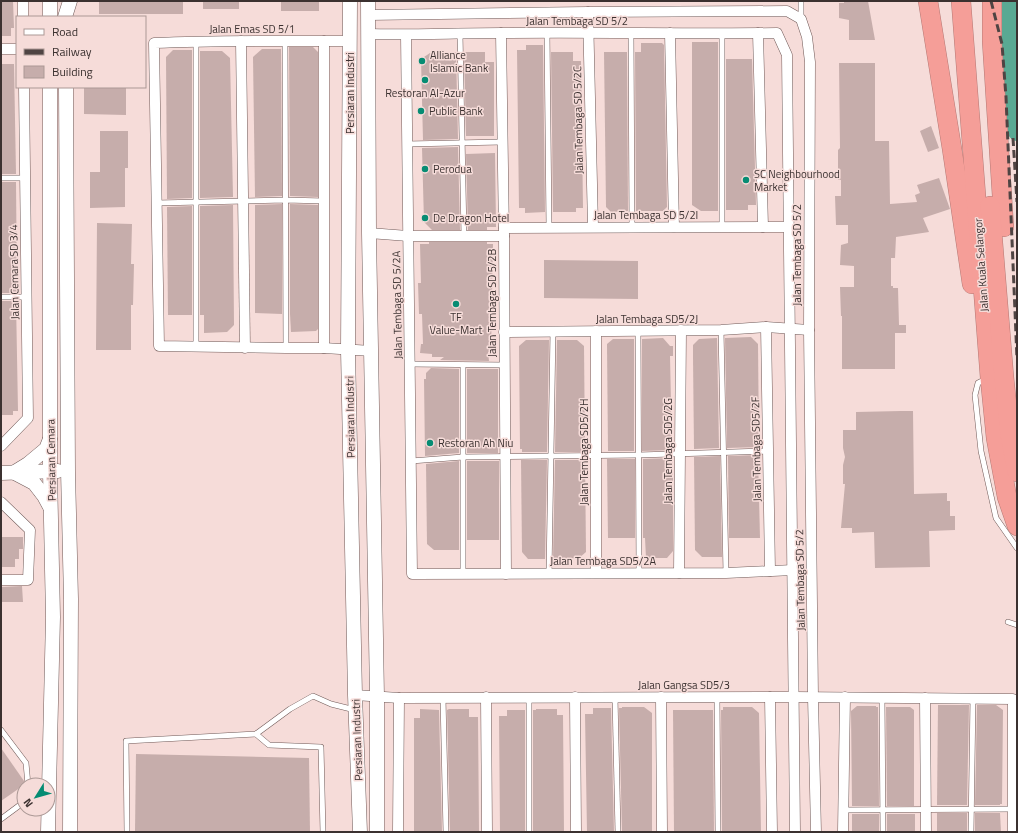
<svg xmlns="http://www.w3.org/2000/svg" width="1018" height="833" viewBox="0 0 1018 833" font-family="'Titillium Web',sans-serif">
  <style>
    .lines { fill: none; stroke-linecap: round; stroke-linejoin: round }
    .river { stroke: #59a993; stroke-width: 18 }
    .building { fill: #c6adab }
    .lane-casing { stroke: #705a58; stroke-width: 6 }
    .street-casing { stroke: #705a58; stroke-width: 11 }
    .secondary-casing { stroke: #705a58; stroke-width: 15 }
    .highway-casing { stroke: #b47874; stroke-width: 20 }
    .lane { stroke: #fff; stroke-width: 5 }
    .street { stroke: #fff; stroke-width: 10 }
    .secondary { stroke: #fff; stroke-width: 14 }
    .highway { stroke: #f59e98; stroke-width: 19 }
    .rail { stroke: #4f4443; stroke-width: 3; stroke-dasharray: 8 4; stroke-linecap: butt }
    .poi-dot { fill: #068c73; stroke: #f6dcd9; stroke-width: 1.5 }
    .labels { text-anchor: middle; dominant-baseline: central; stroke-width: 3; stroke-linejoin: round; paint-order: stroke }
    .street-label { font-size: 11px; fill: #3b3130; stroke: #f6dcd9 }
    .poi-label { font-size: 11px; fill: #3b3130; stroke: #f6dcd9; text-anchor: start }
  </style>
  <rect width="100%" height="100%" fill="#f6dcd9"/>
  <g class="lines">
    <path class="river" d="M1007,1l10,131"/>
  </g>
  <g class="building">
    <path d="M1,1h12l1,27h-3v8h-10z"/>
    <rect x="99" y="1" width="84" height="13"/>
    <rect x="203" y="1" width="36" height="8"/>
    <rect x="281" y="1" width="38" height="10"/>
    <path d="M844,1h24l7,39h-26v-20l-10,-2v-15h5z"/>
    <path d="M692,42h26v169h-17l-9,-6z"/>
    <path d="M641,43h21l2,2 3,162 -4,4h-27l-1,-159h6z"/>
    <path d="M526,45h17l2,167 -20,1v-5h-6l-2,-158h9z"/>
    <path d="M289,47h24l5,5v145l-28,-1z"/>
    <path d="M262,49h19l1,147 -27,1 -2,-140z"/>
    <path d="M173,50h19v148l-25,1 -1,-142z"/>
    <path d="M200,51h22l8,7 3,139 -33,1z"/>
    <path d="M456,52l2,87 -35,1 -2,-81 9,-6z"/>
    <path d="M464,52h21v10h9v74h-28z"/>
    <path d="M551,52h22v9h8l2,147h-7v4h-23z"/>
    <path d="M604,52h23l1,159 -17,1 -5,-5z"/>
    <path d="M726,59h26l4,146h-8v5h-22z"/>
    <path d="M839,63h36v78h14l1,63 27,-2 -2,-7 5,-2 -3,-8 22,-7 11,31 -27,9 6,14 -33,5 -1,21h-4v28h2v2h5l1,37h7v8h-11v36h-53v-53h-1l-1,-29h14v-21l-14,-1 1,-20 7,-2v-18h-12l-1,-29h6v-16h-3v-30l2,-2z"/>
    <path d="M1,64h13l2,110h-15z"/>
    <path d="M84,87h42v28l-42,-1z"/>
    <path d="M931,126l8,22 -11,4 -8,-21z"/>
    <path d="M100,131h28v37h-3v39l-35,1v-36h10z"/>
    <path d="M458,147l2,83h-28l-8,-8 -2,-74z"/>
    <path d="M495,153l1,74h-9v3h-19l-2,-76z"/>
    <path d="M1,182h15l1,111h-16z"/>
    <path d="M282,204v110l-27,-1v-108z"/>
    <path d="M290,204l28,1v124l-2,2 -25,1 -1,-18z"/>
    <path d="M233,205l1,120 -7,7 -23,1v-18h-4v-109z"/>
    <path d="M192,206v109h-24l-1,-108z"/>
    <path d="M97,223l35,1 -1,40h3l-1,41h-2v45h-35z"/>
    <path d="M429,242h58v2h6l-2,108h-3l1,9 -49,-1 4,-3h-12v-3l-12,-1 1,-9h2l-1,-30h-3l-1,-31h3l-1,-39h9z"/>
    <path d="M544,260l94,1v38l-94,-1z"/>
    <path d="M1,301h15l2,110h-5v4h-12z"/>
    <path d="M751,337l7,7 1,102 -1,1 -31,1 -2,-110z"/>
    <path d="M663,338l7,8h3v10h-3l2,94 -30,1v-112z"/>
    <path d="M717,338l2,110 -25,1 -1,-92v-12l6,-6z"/>
    <path d="M613,339h21v112h-26l-1,-107z"/>
    <path d="M526,340h23l-2,112h-25v-3h-2l-1,-103z"/>
    <path d="M557,340h20l7,6 1,106h-30z"/>
    <path d="M431,368l28,1v84l-34,3 -1,-77h2v-6z"/>
    <rect x="467" y="369" width="31" height="84"/>
    <path d="M901,411h12l1,83 33,-1v8h3v15h5v14l-26,1 1,36 -55,1 -1,-36 -22,1v-5h-11l4,-44h-2v-19l2,-8 -2,-9v-18h13v-18z"/>
    <path d="M758,455l2,83h-31l-1,-82z"/>
    <path d="M720,456l2,101h-20l-7,-7 -1,-93z"/>
    <path d="M673,458v93l-6,7h-21l-1,-20h-2v-79z"/>
    <path d="M607,459h28v79h-27z"/>
    <path d="M521,460h26l-2,99h-17l-6,-7z"/>
    <path d="M555,460h30l1,92 -7,6 -26,1z"/>
    <path d="M459,461v89h-25l-7,-6 -1,-80z"/>
    <rect x="467" y="461" width="32" height="79"/>
    <path d="M1,537h22v12h-4v10h-4v8h-14z"/>
    <path d="M22,586l1,16h-22v-15z"/>
    <path d="M938,705h31l-2,100h-30z"/>
    <path d="M977,705h19l7,5 -1,94h-2v1h-25z"/>
    <path d="M857,706h19v1h2l1,99h-27l-1,-95z"/>
    <path d="M622,707h22l8,6v119h-30l-3,-124h3z"/>
    <path d="M723,707h29l7,6 2,119h-39l-1,-122h2z"/>
    <path d="M886,707h24l4,3v96h-27z"/>
    <path d="M593,708h18l3,124h-27l-2,-118h8z"/>
    <path d="M420,709l19,1 3,122h-28v-114h6z"/>
    <path d="M449,709h20v8h9l1,115h-29l-3,-122z"/>
    <path d="M536,709h21v6h6l1,117h-31v-122h3z"/>
    <path d="M507,710h18v122h-25l-1,-116h8z"/>
    <path d="M673,710h40l1,122h-40z"/>
    <path d="M1,748l23,33v4l-23,16z"/>
    <path d="M136,754l173,4 1,74h-175z"/>
    <rect x="937" y="813" width="30" height="19"/>
    <path d="M975,813h25l1,19h-26z"/>
    <rect x="852" y="814" width="27" height="18"/>
    <rect x="887" y="814" width="28" height="18"/>
  </g>
  <g class="lines">
    <defs>
      <g id="lane">
        <path d="M801,1v18"/>
        <path d="M547,33l2,194"/>
        <path d="M631,33l1,194"/>
        <path d="M460,34l4,202"/>
        <path d="M722,34v193"/>
        <path d="M285,40l1,308"/>
        <path d="M407,144l95,-2"/>
        <path d="M1,178h24"/>
        <path d="M157,203l128,-3 39,1"/>
        <path d="M1,297h25"/>
        <path d="M721,330l5,243"/>
        <path d="M638,331l1,242"/>
        <path d="M196,347v-306"/>
        <path d="M410,364l94,1"/>
        <path d="M986,379l-8,4 -3,12 6,56 15,67 21,30"/>
        <path d="M411,461l52,-4 176,-2 129,-4"/>
        <path d="M463,574v-209"/>
        <path d="M549,574l4,-243"/>
        <path d="M1008,622l9,3"/>
        <path d="M529,697v135"/>
        <path d="M615,697l3,135"/>
        <path d="M717,697l1,135"/>
        <path d="M882,697l1,135"/>
        <path d="M443,698l3,134"/>
        <path d="M1,730l25,33 2,22"/>
        <path d="M256,734l13,11 52,2 2,85"/>
        <path d="M843,810l171,-1"/>
        <path d="M1,819l23,-17"/>
        <path d="M127,832l-1,-91 130,-7 34,-25 23,-13 18,8 24,6"/>
        <path d="M971,832l2,-134"/>
      </g>
      <g id="street">
        <path d="M23,1v16"/>
        <path d="M588,12l5,215"/>
        <path d="M368,15l220,-3 199,-1 14,8 6,18 3,25 -1,268 4,367 3,135"/>
        <path d="M501,33l3,203 2,338"/>
        <path d="M670,33l4,194"/>
        <path d="M758,33l5,194"/>
        <path d="M369,34c44,1 88,-1 133,-1 91,-1 183,1 275,0l10,22 8,777"/>
        <path d="M406,35l6,539 314,-1 67,-3"/>
        <path d="M241,41l4,307"/>
        <path d="M350,41c-65,0 -131,-1 -196,2l5,303 127,2h38l48,3"/>
        <path d="M1,49h16"/>
        <path d="M504,228l284,-1"/>
        <path d="M369,233l39,3h96"/>
        <path d="M766,327l4,244"/>
        <path d="M596,331v242"/>
        <path d="M504,332l217,-2 45,-3 43,3"/>
        <path d="M324,348v-307"/>
        <path d="M1,446l27,-28 -4,-331"/>
        <path d="M1,502l29,28 -2,50h-27"/>
        <path d="M679,573l2,-243"/>
        <path d="M355,695l44,3 395,-1 219,2v133"/>
        <path d="M486,697l1,135"/>
        <path d="M575,697l1,135"/>
        <path d="M661,697l1,135"/>
        <path d="M770,697l2,135"/>
        <path d="M925,698l1,134"/>
        <path d="M398,832l1,-134"/>
        <path d="M843,832l2,-135"/>
      </g>
      <g id="secondary">
        <path d="M50,1v16"/>
        <path d="M350,1l-2,349 7,345 5,137"/>
        <path d="M368,1l1,232 8,463v136"/>
        <path d="M65,17l5,-16"/>
        <path d="M66,87l2,384 3,128 -1,233"/>
        <path d="M15,472l13,-8 18,-15 4,-10"/>
        <path d="M1,473l57,-2"/>
        <path d="M15,473l19,10 10,13 6,11"/>
        <path d="M48,832l5,-215 -3,-145v-385"/>
      </g>
      <g id="highway">
        <path d="M928,1l24,148 20,135"/>
        <path d="M961,1l29,377 6,60 11,59 10,29"/>
        <path d="M992,1v40l12,186"/>
        <path d="M990,206l14,171 6,58 7,37"/>
      </g>
    </defs>
    <use href="#lane" class="lane-casing"/>
    <use href="#street" class="street-casing"/>
    <use href="#secondary" class="secondary-casing"/>
    <use href="#highway" class="highway-casing"/>
    <use href="#lane" class="lane"/>
    <use href="#street" class="street"/>
    <use href="#secondary" class="secondary"/>
    <use href="#highway" class="highway"/>
    <g class="rail">
      <path d="M991,1l11,43 4,53 11,262"/>
      <path d="M1013,138l4,64"/>
    </g>
  </g>
  <g class="poi-dot">
    <circle cx="422" cy="61" r="4"/>
    <circle cx="425" cy="80" r="4"/>
    <circle cx="421" cy="111" r="4"/>
    <circle cx="425" cy="169" r="4"/>
    <circle cx="746" cy="180" r="4"/>
    <circle cx="425" cy="218" r="4"/>
    <circle cx="456" cy="304" r="4"/>
    <circle cx="430" cy="443" r="4"/>
  </g>
  <g class="labels">
    <g class="street-label">
      <text x="577" y="21">Jalan Tembaga SD 5/2</text>
      <text x="252" y="29">Jalan Emas SD 5/1</text>
      <text transform="translate(350 93) rotate(-90)">Persiaran Industri</text>
      <text transform="translate(578 120) rotate(-91)">Jalan Tembaga SD 5/2C</text>
      <text x="646" y="215">Jalan Tembaga SD 5/2I</text>
      <text transform="translate(797 255) rotate(-90)">Jalan Tembaga SD 5/2</text>
      <text transform="translate(981 265) rotate(-94)">Jalan Kuala Selangor</text>
      <text transform="translate(14 272) rotate(-91)">Jalan Cemara SD 3/4</text>
      <text transform="translate(492 303) rotate(-90)">Jalan Tembaga SD 5/2B</text>
      <text transform="translate(397 305) rotate(-91)">Jalan Tembaga SD 5/2A</text>
      <text x="647" y="319">Jalan Tembaga SD5/2J</text>
      <text transform="translate(350 417) rotate(-91)">Persiaran Industri</text>
      <text transform="translate(756 449) rotate(-91)">Jalan Tembaga SD5/2F</text>
      <text transform="translate(668 451) rotate(-90)">Jalan Tembaga SD5/2G</text>
      <text transform="translate(584 452) rotate(-90)">Jalan Tembaga SD5/2H</text>
      <text transform="translate(51 460) rotate(-91)">Persiaran Cemara</text>
      <text x="603" y="561">Jalan Tembaga SD5/2A</text>
      <text transform="translate(800 580) rotate(-91)">Jalan Tembaga SD 5/2</text>
      <text x="684" y="685">Jalan Gangsa SD5/3</text>
      <text transform="translate(357 740) rotate(-92)">Persiaran Industri</text>
    </g>
    <g class="poi-label">
      <text x="430" y="55">Alliance<tspan x="430" dy="13">Islamic Bank</tspan></text>
      <text x="425" y="93" text-anchor="middle">Restoran Al-Azur</text>
      <text x="429" y="111">Public Bank</text>
      <text x="433" y="169">Perodua</text>
      <text x="754" y="174">SC Neighbourhood<tspan x="754" dy="13">Market</tspan></text>
      <text x="433" y="218">De Dragon Hotel</text>
      <text x="456" y="317" text-anchor="middle">TF<tspan x="456" dy="13">Value-Mart</tspan></text>
      <text x="438" y="443">Restoran Ah Niu</text>
    </g>
  </g>
  <rect width="1018" height="833" fill="none" stroke="#3b3130" stroke-width="4"/>
  <rect x="16" y="16" width="130" height="72" fill="#f6dcd9" stroke="#ab9895"/>
  <rect x="24" y="29" width="20" height="6" fill="#ffffff" stroke="#ab9895"/>
  <text x="52" y="36" font-size="12" fill="#3b3130">Road</text>
  <rect x="24" y="49" width="20" height="6" fill="#4f4443" stroke="#ab9895"/>
  <text x="52" y="56" font-size="12" fill="#3b3130">Railway</text>
  <rect x="24" y="66" width="20" height="12" fill="#c6adab" stroke="#ab9895"/>
  <text x="52" y="76" font-size="12" fill="#3b3130">Building</text>
  <g transform="translate(36 797) rotate(233)"><circle r="19" fill="#f6dcd9" stroke="#ab9895"/>
  <path d="M0-3L7 15L0 10L-7 15Z" fill="#068c73"/>
  <text y="-6" font-size="11" font-weight="bold" text-anchor="middle" fill="#3b3130">N</text>
  </g>
</svg>
